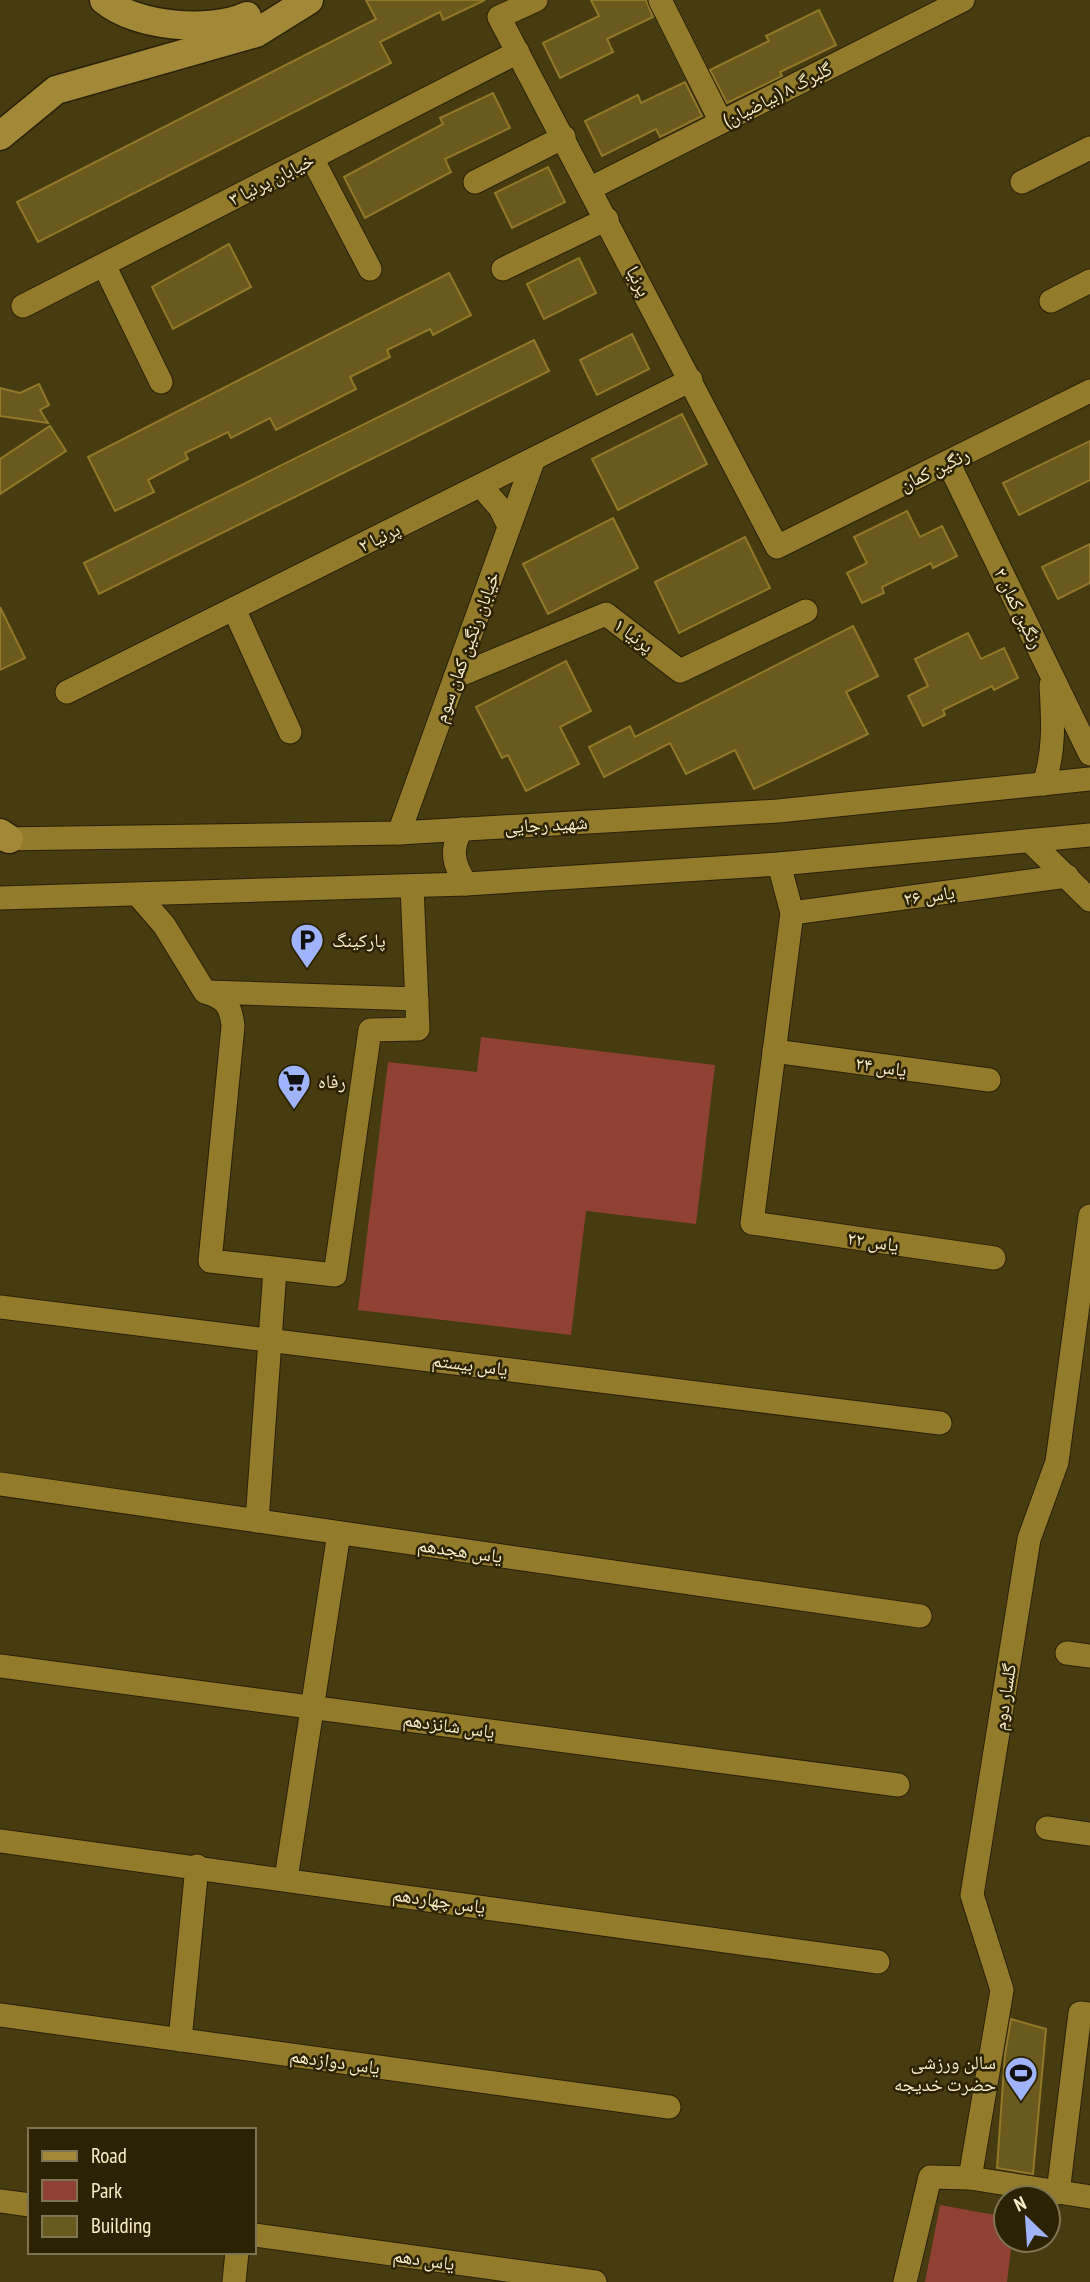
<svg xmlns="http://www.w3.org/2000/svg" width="1090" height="2282" viewBox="0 0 1090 2282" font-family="'PT Sans Narrow','Noto Naskh Arabic',sans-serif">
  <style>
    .green { fill: #8f4234 }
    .building { fill: #6b5a1d; stroke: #907928; stroke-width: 2 }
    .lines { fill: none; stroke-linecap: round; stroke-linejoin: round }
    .minor-casing { stroke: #2a2209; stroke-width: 25 }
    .major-casing { stroke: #2a2209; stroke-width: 31 }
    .minor { stroke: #927b2a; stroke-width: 23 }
    .major { stroke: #a18937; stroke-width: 28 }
    .labels { text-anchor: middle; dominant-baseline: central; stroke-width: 5; stroke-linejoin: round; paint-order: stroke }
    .street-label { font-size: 19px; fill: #faeec8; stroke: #2b2201 }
    .poi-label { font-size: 19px; fill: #faeec8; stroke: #2b2201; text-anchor: start }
  </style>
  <rect width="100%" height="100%" fill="#473b10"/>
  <g class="green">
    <path d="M481,1037l234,28 -19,159 -110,-13 -15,124 -213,-25 30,-248 89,10z"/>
    <path d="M940,2205l66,12v23h6l-5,42h-82z"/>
  </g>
  <g class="building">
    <path d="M366,0h119l-42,20 -3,-8 -60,30 11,21 -353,179 -21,-40 359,-183z"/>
    <path d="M591,0h55l7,17 -46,22 6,13 -53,26 -17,-35 56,-27z"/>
    <path d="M819,10l17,35 -56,27 2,4 -55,27 -17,-33 59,-29 -3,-5z"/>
    <path d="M685,82l17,34 -42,21 -4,-8 -54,27 -17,-35 53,-26 3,8z"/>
    <path d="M493,93l17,35 -65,31 6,13 -86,46 -21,-41 99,-53 -3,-6z"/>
    <path d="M548,167l17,35 -53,26 -17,-35z"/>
    <path d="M229,244l22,43 -78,42 -21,-42z"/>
    <path d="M579,258l17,35 -52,26 -17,-35z"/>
    <path d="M449,273l22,42 -38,20 -3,-6 -43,21 3,7 -40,20 6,12 -80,41 -6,-12 -39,20 -3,-6 -43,21 3,6 -40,21 6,12 -39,19 -27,-54z"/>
    <path d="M632,334l17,35 -52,26 -17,-35z"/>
    <path d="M534,340l15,31 -450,223 -15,-31z"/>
    <path d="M39,384l10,21 -9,5 8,13 -48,-7v-28l20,5z"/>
    <path d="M682,414l25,50 -89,46 -26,-51z"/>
    <path d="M50,426l16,25 -66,43v-35z"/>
    <path d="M1090,441v39l-71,35 -16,-32z"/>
    <path d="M907,511l13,26 22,-11 15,30 -24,12 -2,-5 -49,24 2,6 -22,10 -15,-30 20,-10 -13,-26z"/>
    <path d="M613,518l25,50 -90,46 -25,-50z"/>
    <path d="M745,537l25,51 -91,45 -24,-51z"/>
    <path d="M1090,544v39l-32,16 -16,-32z"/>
    <path d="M0,607l25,51 -25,12z"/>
    <path d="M853,626l25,50 -32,16 22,42 -114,55 -19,-39 -49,24 -16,-31 -66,34 -15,-30 41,-21 5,11z"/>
    <path d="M968,633l13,26 23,-11 14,30 -24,12 -2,-4 -49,24 2,5 -22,11 -15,-30 20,-10 -13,-27z"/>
    <path d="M566,661l25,50 -31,16 19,37 -53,27 -18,-36 -6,3 -26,-51z"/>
    <path d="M1011,2019l35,10 -13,145 -36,-6 8,-114z"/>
  </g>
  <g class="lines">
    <defs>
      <g id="minor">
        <path d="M536,0l-37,17 278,530 313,-156"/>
        <path d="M660,0l61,122"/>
        <path d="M312,158l58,111"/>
        <path d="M475,182l89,-45"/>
        <path d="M1022,182l68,-34"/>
        <path d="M591,188l372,-188"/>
        <path d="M104,265l57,117"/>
        <path d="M503,269l104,-50"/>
        <path d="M1051,301l39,-20"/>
        <path d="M23,306l495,-254"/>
        <path d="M948,462l142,292"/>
        <path d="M481,486l19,22 9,18"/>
        <path d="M234,609l56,123"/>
        <path d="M455,677l151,-63 74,57 126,-60"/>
        <path d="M67,692l624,-312"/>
        <path d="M1044,784c11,-34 9,-64 7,-99"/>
        <path d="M462,829c-13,21 -8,36 4,55"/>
        <path d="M399,833l134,-372"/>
        <path d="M0,839l399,-6 379,-22 312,-32"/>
        <path d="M1030,841l60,59"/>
        <path d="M779,864l13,49 -40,310 242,35"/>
        <path d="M138,895l26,30 41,67c20,5 26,14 28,34l-23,235 125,14 35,-245 48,-1 -6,-143"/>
        <path d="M0,898l466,-14 313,-20 311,-29"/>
        <path d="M792,913l275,-37"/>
        <path d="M208,992l209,7"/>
        <path d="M774,1051l215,29"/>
        <path d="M0,1307l940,116"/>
        <path d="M0,1484l920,132"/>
        <path d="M257,1521l18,-251"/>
        <path d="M1067,1653l23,3"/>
        <path d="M0,1666l898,119"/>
        <path d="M1047,1828l43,6"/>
        <path d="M0,1841l878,121"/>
        <path d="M286,1879l53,-346"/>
        <path d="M0,2015l669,92"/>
        <path d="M180,2040l17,-174"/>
        <path d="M970,2178l32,-188 -30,-95 57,-356 28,-77 33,-246"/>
        <path d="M1058,2193l22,-180 10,1"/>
        <path d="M0,2201l30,4"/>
        <path d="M254,2235l341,47"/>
        <path d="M234,2282l3,-30"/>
        <path d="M905,2282l25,-105 40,1 120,19"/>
      </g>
      <g id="major">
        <path d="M104,0c32,27 106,33 143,16"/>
        <path d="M0,136l56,-46 200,-57 53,-33"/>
        <path d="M0,833l9,6"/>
      </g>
    </defs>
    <use href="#minor" class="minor-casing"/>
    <use href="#major" class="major-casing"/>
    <use href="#minor" class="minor"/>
    <use href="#major" class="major"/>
  </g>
  <defs>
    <symbol id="parking-pin" viewBox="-11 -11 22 30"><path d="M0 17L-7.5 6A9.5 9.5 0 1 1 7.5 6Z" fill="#a0b3fd" stroke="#2b2201"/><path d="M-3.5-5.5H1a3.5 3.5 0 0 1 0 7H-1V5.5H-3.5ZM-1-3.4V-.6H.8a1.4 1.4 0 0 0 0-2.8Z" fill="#111"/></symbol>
    <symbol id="supermarket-pin" viewBox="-11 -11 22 30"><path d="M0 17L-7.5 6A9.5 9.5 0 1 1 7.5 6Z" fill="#a0b3fd" stroke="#2b2201"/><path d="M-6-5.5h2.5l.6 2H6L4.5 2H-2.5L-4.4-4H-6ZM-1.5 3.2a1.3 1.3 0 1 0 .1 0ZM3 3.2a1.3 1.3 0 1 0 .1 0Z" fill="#111"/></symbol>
    <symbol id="stadium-pin" viewBox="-11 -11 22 30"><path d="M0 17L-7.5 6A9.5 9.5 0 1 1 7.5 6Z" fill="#a0b3fd" stroke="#2b2201"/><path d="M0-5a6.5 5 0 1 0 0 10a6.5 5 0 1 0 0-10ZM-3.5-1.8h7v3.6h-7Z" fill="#111"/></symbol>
  </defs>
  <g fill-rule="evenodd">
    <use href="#parking-pin" x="288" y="921" width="38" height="52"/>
    <use href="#supermarket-pin" x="275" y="1062" width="38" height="52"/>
    <use href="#stadium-pin" x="1002" y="2054" width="38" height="52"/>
  </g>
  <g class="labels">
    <g class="street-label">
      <text transform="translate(777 94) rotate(-27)">گلبرگ ۸ (بیاضیان)</text>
      <text transform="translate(271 179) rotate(-27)">خیابان پرنیا ۳</text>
      <text transform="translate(639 281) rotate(63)">پرنیا</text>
      <text transform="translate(934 469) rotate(-26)">رنگین کمان</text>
      <text transform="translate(379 537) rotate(-26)">پرنیا ۲</text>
      <text transform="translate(1019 608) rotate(64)">رنگین کمان ۲</text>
      <text transform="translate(634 635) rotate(37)">پرنیا ۱</text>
      <text transform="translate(466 647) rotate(-70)">خیابان رنگین کمان سوم</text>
      <text transform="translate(546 824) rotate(-3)">شهید رجایی</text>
      <text transform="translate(929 895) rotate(-8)">یاس ۲۶</text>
      <text transform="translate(881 1066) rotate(8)">یاس ۲۴</text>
      <text transform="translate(873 1241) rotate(8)">یاس ۲۲</text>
      <text transform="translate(470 1364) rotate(7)">یاس بیستم</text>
      <text transform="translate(460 1550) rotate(8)">یاس هجدهم</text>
      <text transform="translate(1004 1697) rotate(-81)">گلسار دوم</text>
      <text transform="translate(449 1725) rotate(8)">یاس شانزدهم</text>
      <text transform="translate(439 1900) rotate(8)">یاس چهاردهم</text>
      <text transform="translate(335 2061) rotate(8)">یاس دوازدهم</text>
      <text transform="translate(424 2259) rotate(8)">یاس دهم</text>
    </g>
    <g class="poi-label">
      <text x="332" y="940">پارکینگ</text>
      <text x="318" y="1081">رفاه</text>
      <text x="996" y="2062" text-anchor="end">سالن ورزشی<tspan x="996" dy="22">حضرت خدیجه</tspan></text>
    </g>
  </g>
  <rect x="28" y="2128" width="228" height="126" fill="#2b2201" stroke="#7e7451" stroke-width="2"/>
  <rect x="42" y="2151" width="35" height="10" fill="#a18937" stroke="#7e7451" stroke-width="2"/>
  <text x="91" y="2163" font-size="21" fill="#faeec8">Road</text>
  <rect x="42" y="2180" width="35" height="21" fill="#8f4234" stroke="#7e7451" stroke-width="2"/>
  <text x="91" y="2198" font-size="21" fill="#faeec8">Park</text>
  <rect x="42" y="2216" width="35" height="21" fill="#6b5a1d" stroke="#7e7451" stroke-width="2"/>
  <text x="91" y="2233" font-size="21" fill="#faeec8">Building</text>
  <g transform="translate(1027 2219) rotate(335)"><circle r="33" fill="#2b2201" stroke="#7e7451" stroke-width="2"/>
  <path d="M0-5L12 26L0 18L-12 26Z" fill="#a0b3fd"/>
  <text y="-10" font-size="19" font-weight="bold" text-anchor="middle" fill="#faeec8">N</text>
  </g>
</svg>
